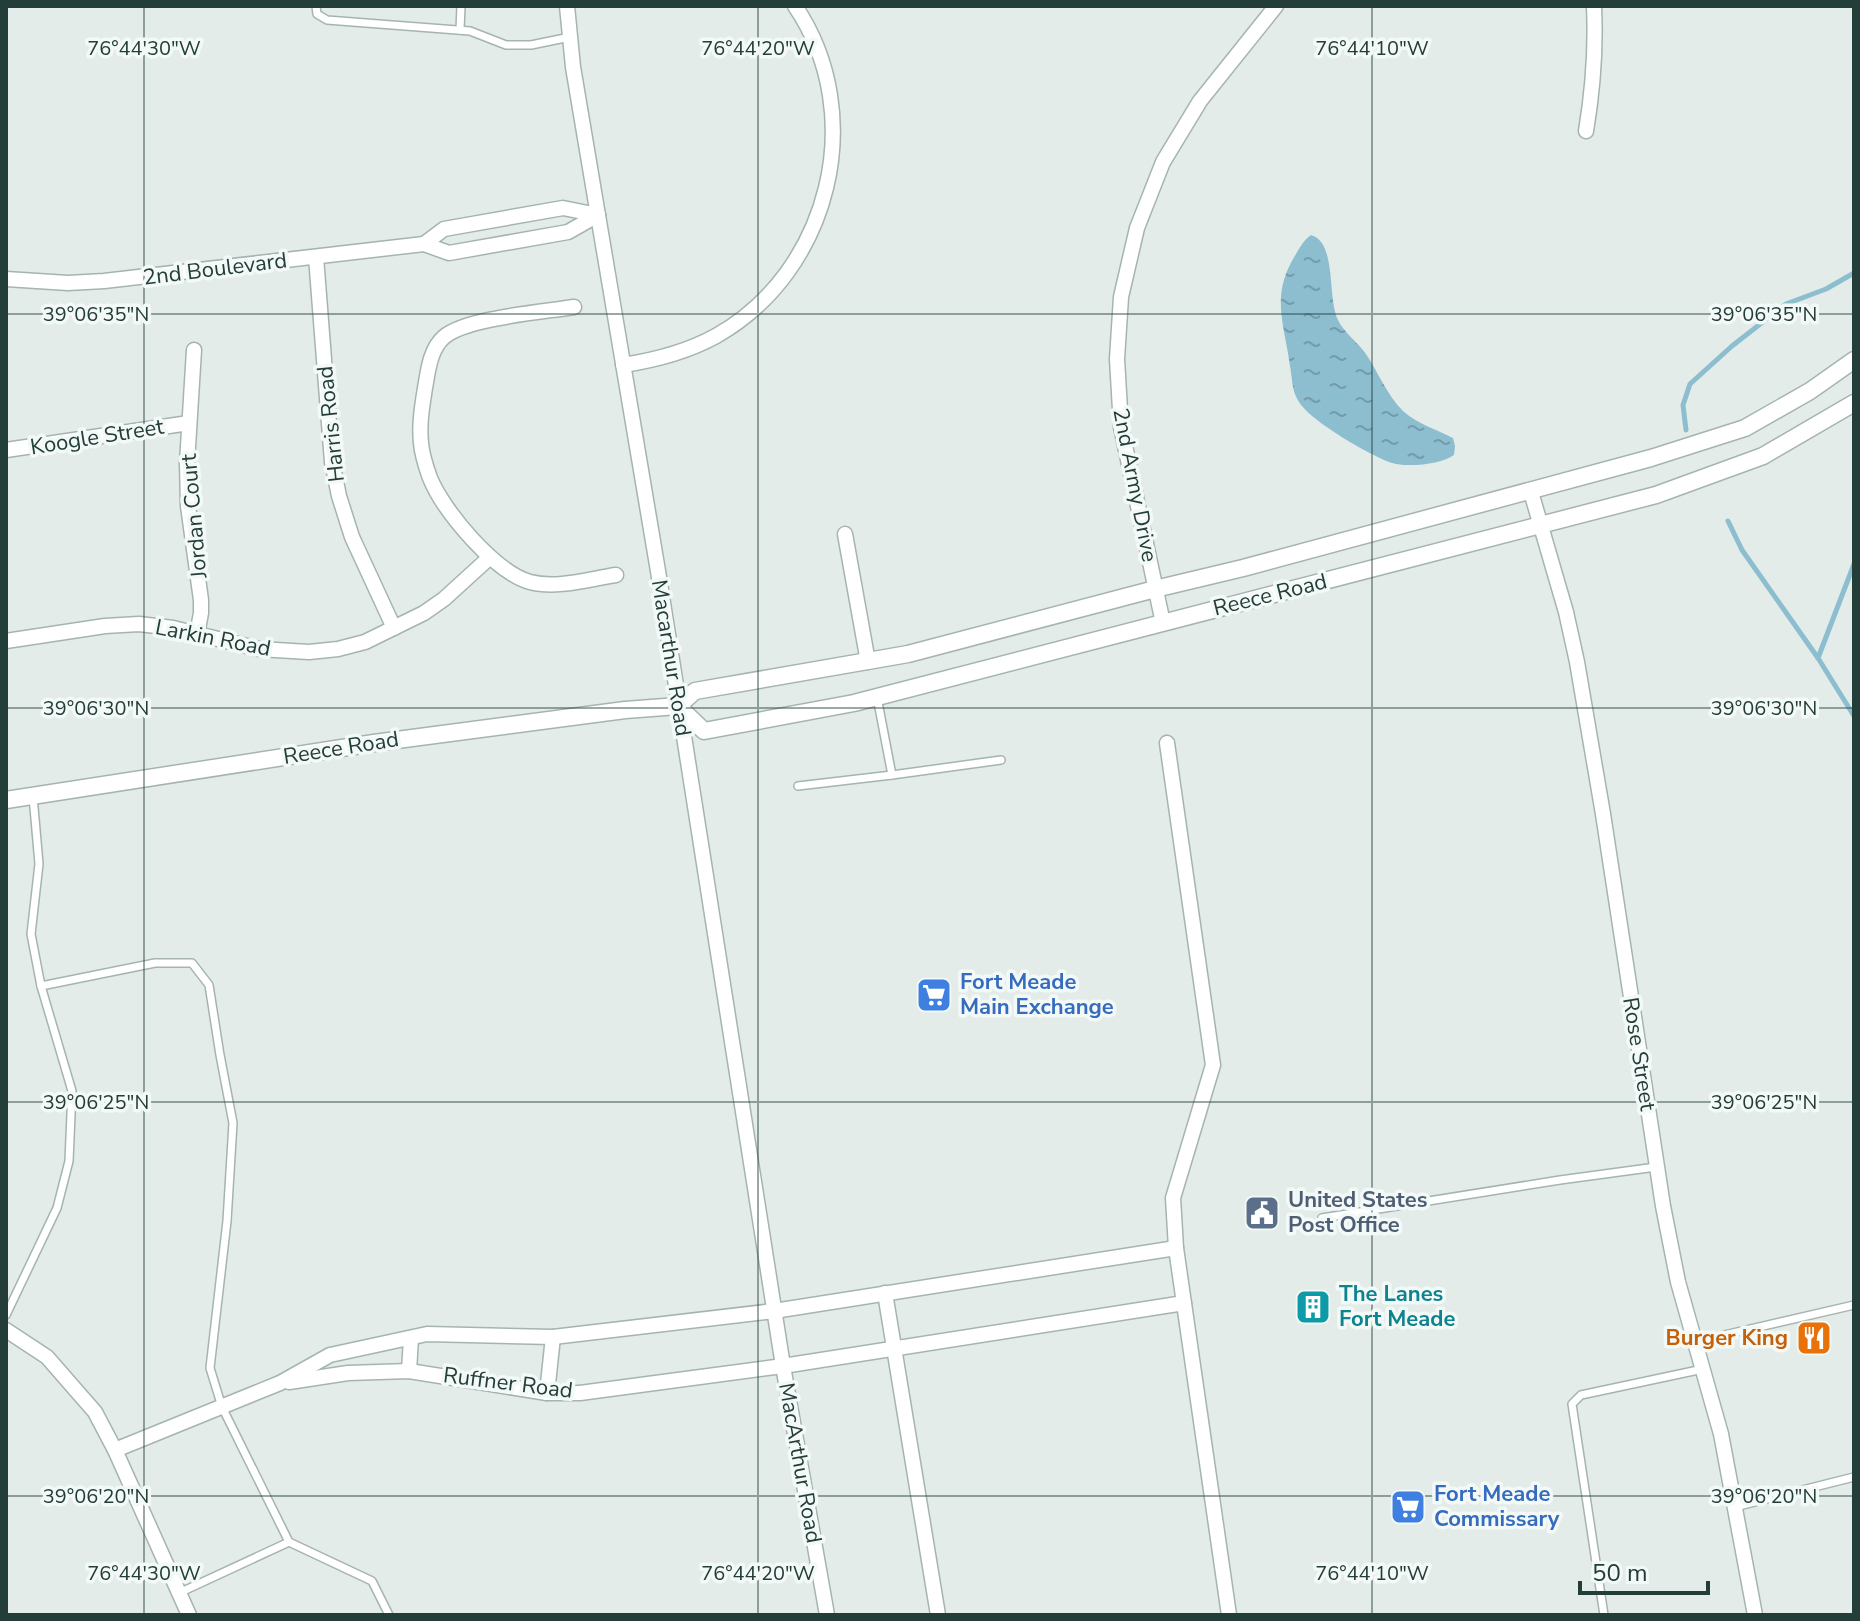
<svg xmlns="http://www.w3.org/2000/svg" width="1860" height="1621" viewBox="0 0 1860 1621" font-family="'Nunito Sans',sans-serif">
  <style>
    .water { fill: url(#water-ripples) }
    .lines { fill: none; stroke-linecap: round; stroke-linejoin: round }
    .stream { stroke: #8cbed0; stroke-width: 5 }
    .service-casing { stroke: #a6b4b1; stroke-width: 10 }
    .minor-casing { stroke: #a6b4b1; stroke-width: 17 }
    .tertiary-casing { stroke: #a6b4b1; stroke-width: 19 }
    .service { stroke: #fff; stroke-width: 7 }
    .minor { stroke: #fff; stroke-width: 14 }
    .tertiary { stroke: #fff; stroke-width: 16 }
    .ticks { fill: none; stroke: #233d39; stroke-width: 2; stroke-opacity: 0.45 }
    .labels { text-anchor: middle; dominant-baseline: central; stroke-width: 7; stroke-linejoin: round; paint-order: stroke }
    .street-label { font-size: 22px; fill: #233d39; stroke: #f3f9f7 }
    .shop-label { font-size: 22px; font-weight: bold; fill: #366cbe; stroke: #f3f9f7; text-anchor: start }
    .service-label { font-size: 22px; font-weight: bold; fill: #4e5e75; stroke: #f3f9f7; text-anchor: start }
    .culture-label { font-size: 22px; font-weight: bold; fill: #0d838f; stroke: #f3f9f7; text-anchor: start }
    .food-label { font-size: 22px; font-weight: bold; fill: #c56008; stroke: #f3f9f7; text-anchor: end }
    .ticks-label { font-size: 20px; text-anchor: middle; fill: #233d39; stroke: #f3f9f7; stroke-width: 7; stroke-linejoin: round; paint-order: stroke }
  </style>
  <defs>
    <pattern id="water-ripples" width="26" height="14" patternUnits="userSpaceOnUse" patternTransform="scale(2)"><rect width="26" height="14" fill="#8cbed0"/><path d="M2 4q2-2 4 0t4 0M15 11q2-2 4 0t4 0" fill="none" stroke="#729caa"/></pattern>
  </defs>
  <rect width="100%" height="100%" fill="#e3ece9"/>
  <path class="water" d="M1311,235c26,7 16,63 27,85 6,13 20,22 28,34 12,18 21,41 37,57 13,12 34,19 50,27l2,8 -1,9c-13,10 -50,13 -65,7 -21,-8 -74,-39 -87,-56 -11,-14 -9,-24 -12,-40 -6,-44 -20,-71 6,-112 4,-7 8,-14 15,-19z"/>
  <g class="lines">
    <g class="stream">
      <path d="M1686,430l-3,-25 7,-21 42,-38 54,-42 40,-15 28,-16"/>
      <path d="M1728,521l14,29 76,108 36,58"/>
      <path d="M1818,658l36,-94"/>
    </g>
    <defs>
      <g id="service">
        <path d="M316,6l1,8 10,6 143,11 36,14h25l39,-8"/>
        <path d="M460,30l1,-24"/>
        <path d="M877,697l15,78 109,-15"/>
        <path d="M798,786l94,-11"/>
        <path d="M41,986l114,-23h37l17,22 11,70 13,68 -6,98 -17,147 12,39 67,135 -110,51"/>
        <path d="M1322,1218l238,-38 96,-13"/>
        <path d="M6,1315l51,-107 12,-47 3,-70 -31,-105 -10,-52 8,-70 -6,-68"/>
        <path d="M1694,1342l160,-37"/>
        <path d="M1735,1507l119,-30"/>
        <path d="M289,1542l83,39 17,34"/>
        <path d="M1604,1615l-32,-211 9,-9 122,-26"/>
      </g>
      <g id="minor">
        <path d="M567,6l6,61 85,504 125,795 44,249"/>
        <path d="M1586,131c7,-42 10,-83 8,-125"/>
        <path d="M424,244l20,-15 119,-21 35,7"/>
        <path d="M316,257l16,205 7,34 13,41 42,91"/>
        <path d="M6,279l62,4 36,-2 320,-37 25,9 119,-21 30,-17"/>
        <path d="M574,307c-31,5 -108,11 -130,30 -14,12 -16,34 -19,51 -3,19 -6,36 -4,55 1,12 5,24 9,35 14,34 65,94 100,104 27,7 59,-3 86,-7"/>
        <path d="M194,350l-7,113 1,43 13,94v13l-4,21"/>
        <path d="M623,365c33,-5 64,-13 93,-29 114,-64 153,-221 79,-330"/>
        <path d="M6,450l183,-27"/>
        <path d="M1531,492l35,120 11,50 26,152 60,392 15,76 43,152 34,181"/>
        <path d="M845,534l23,128"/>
        <path d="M1163,623l-42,-196 -4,-68 4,-62 16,-69 26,-66 37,-61 76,-95"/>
        <path d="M6,641l99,-15 34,-2 34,4 86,21 50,3 29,-3 27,-7 59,-29 20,-14 45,-41"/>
        <path d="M1167,743l46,322 -40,133 3,50 53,367"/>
        <path d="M885,1293l53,322"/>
        <path d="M6,1330l41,27 48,55 20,38 74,165"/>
        <path d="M409,1371l2,-33"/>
        <path d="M289,1382l59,-9 61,-2 138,22h33l203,-27 401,-63"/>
        <path d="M547,1393l6,-56"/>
        <path d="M115,1450l165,-67 50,-28 97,-21 126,3 221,-26 402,-63"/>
      </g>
      <g id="tertiary">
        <path d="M678,706l26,25 150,-28 802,-208 107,-39 91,-53"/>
        <path d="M6,800l368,-57 251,-33 53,-4 17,-15 213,-37 247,-65 88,-21 408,-110 94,-30 65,-37 44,-31"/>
      </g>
    </defs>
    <use href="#service" class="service-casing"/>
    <use href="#minor" class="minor-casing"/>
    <use href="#tertiary" class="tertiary-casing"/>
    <use href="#service" class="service"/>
    <use href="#minor" class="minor"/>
    <use href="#tertiary" class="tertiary"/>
  </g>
  <path class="ticks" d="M144,6v1609M758,6v1609M1372,6v1609M6,314h1848M6,708h1848M6,1102h1848M6,1496h1848"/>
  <defs>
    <symbol id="supermarket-square" viewBox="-11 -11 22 22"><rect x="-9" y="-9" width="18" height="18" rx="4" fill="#3f7fe0" stroke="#f3f9f7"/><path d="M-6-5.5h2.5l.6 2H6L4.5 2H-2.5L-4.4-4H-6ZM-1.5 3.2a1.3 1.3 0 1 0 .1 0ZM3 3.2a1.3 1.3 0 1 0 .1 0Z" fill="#fff"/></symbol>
    <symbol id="civic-square" viewBox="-11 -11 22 22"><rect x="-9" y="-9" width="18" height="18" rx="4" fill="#5c6f8a" stroke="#f3f9f7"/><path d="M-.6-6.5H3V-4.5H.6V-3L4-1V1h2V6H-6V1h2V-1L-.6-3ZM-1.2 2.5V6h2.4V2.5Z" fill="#fff"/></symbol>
    <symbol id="building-square" viewBox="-11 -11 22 22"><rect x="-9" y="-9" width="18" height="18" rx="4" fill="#0f9aa8" stroke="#f3f9f7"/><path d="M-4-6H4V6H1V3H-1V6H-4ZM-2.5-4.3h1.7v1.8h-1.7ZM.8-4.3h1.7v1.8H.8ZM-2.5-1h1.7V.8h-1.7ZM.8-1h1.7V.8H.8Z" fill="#fff"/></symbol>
    <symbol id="restaurant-square" viewBox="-11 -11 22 22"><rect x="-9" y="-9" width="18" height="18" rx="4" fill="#e8710a" stroke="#f3f9f7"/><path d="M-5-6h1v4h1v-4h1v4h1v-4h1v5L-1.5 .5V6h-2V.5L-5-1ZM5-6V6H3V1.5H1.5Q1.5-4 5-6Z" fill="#fff"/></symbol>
  </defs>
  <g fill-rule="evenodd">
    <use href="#supermarket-square" x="914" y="975" width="40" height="40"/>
    <use href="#civic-square" x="1242" y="1193" width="40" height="40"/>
    <use href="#building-square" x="1293" y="1287" width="40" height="40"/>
    <use href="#restaurant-square" x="1794" y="1318" width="40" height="40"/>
    <use href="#supermarket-square" x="1388" y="1487" width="40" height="40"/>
  </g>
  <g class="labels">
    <g class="street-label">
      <text transform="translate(215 269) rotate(-7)">2nd Boulevard</text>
      <text transform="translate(331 424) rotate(-96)">Harris Road</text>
      <text transform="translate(97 437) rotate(-9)">Koogle Street</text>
      <text transform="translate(1135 485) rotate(79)">2nd Army Drive</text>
      <text transform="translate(194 516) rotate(-95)">Jordan Court</text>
      <text transform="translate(1270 595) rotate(-14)">Reece Road</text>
      <text transform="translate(213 638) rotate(11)">Larkin Road</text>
      <text transform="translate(671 658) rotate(81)">Macarthur Road</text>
      <text transform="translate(341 748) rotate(-9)">Reece Road</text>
      <text transform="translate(1639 1054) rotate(81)">Rose Street</text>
      <text transform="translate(508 1383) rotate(7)">Ruffner Road</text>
      <text transform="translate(800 1463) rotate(80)">MacArthur Road</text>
    </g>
    <g class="shop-label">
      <text x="960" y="982">Fort Meade<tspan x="960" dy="25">Main Exchange</tspan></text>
      <text x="1434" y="1494">Fort Meade<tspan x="1434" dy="25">Commissary</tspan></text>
    </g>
    <g class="service-label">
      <text x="1288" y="1200">United States<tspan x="1288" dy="25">Post Office</tspan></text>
    </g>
    <g class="culture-label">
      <text x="1339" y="1294">The Lanes<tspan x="1339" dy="25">Fort Meade</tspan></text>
    </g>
    <g class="food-label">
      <text x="1788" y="1338">Burger King</text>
    </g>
  </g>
  <g class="ticks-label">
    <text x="144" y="55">76°44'30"W</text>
    <text x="758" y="55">76°44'20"W</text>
    <text x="1372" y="55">76°44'10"W</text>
    <text x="96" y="321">39°06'35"N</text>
    <text x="1764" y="321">39°06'35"N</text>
    <text x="96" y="715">39°06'30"N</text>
    <text x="1764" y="715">39°06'30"N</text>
    <text x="96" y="1109">39°06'25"N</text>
    <text x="1764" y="1109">39°06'25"N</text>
    <text x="96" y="1503">39°06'20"N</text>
    <text x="1764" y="1503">39°06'20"N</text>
    <text x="144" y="1580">76°44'30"W</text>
    <text x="758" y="1580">76°44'20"W</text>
    <text x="1372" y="1580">76°44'10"W</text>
  </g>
  <rect width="1860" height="1621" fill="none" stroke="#233d39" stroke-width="16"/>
  <path d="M1580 1581v12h128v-12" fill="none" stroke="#233d39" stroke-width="4"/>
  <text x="1592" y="1581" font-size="24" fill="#233d39" stroke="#f3f9f7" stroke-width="6" paint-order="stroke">50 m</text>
</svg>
